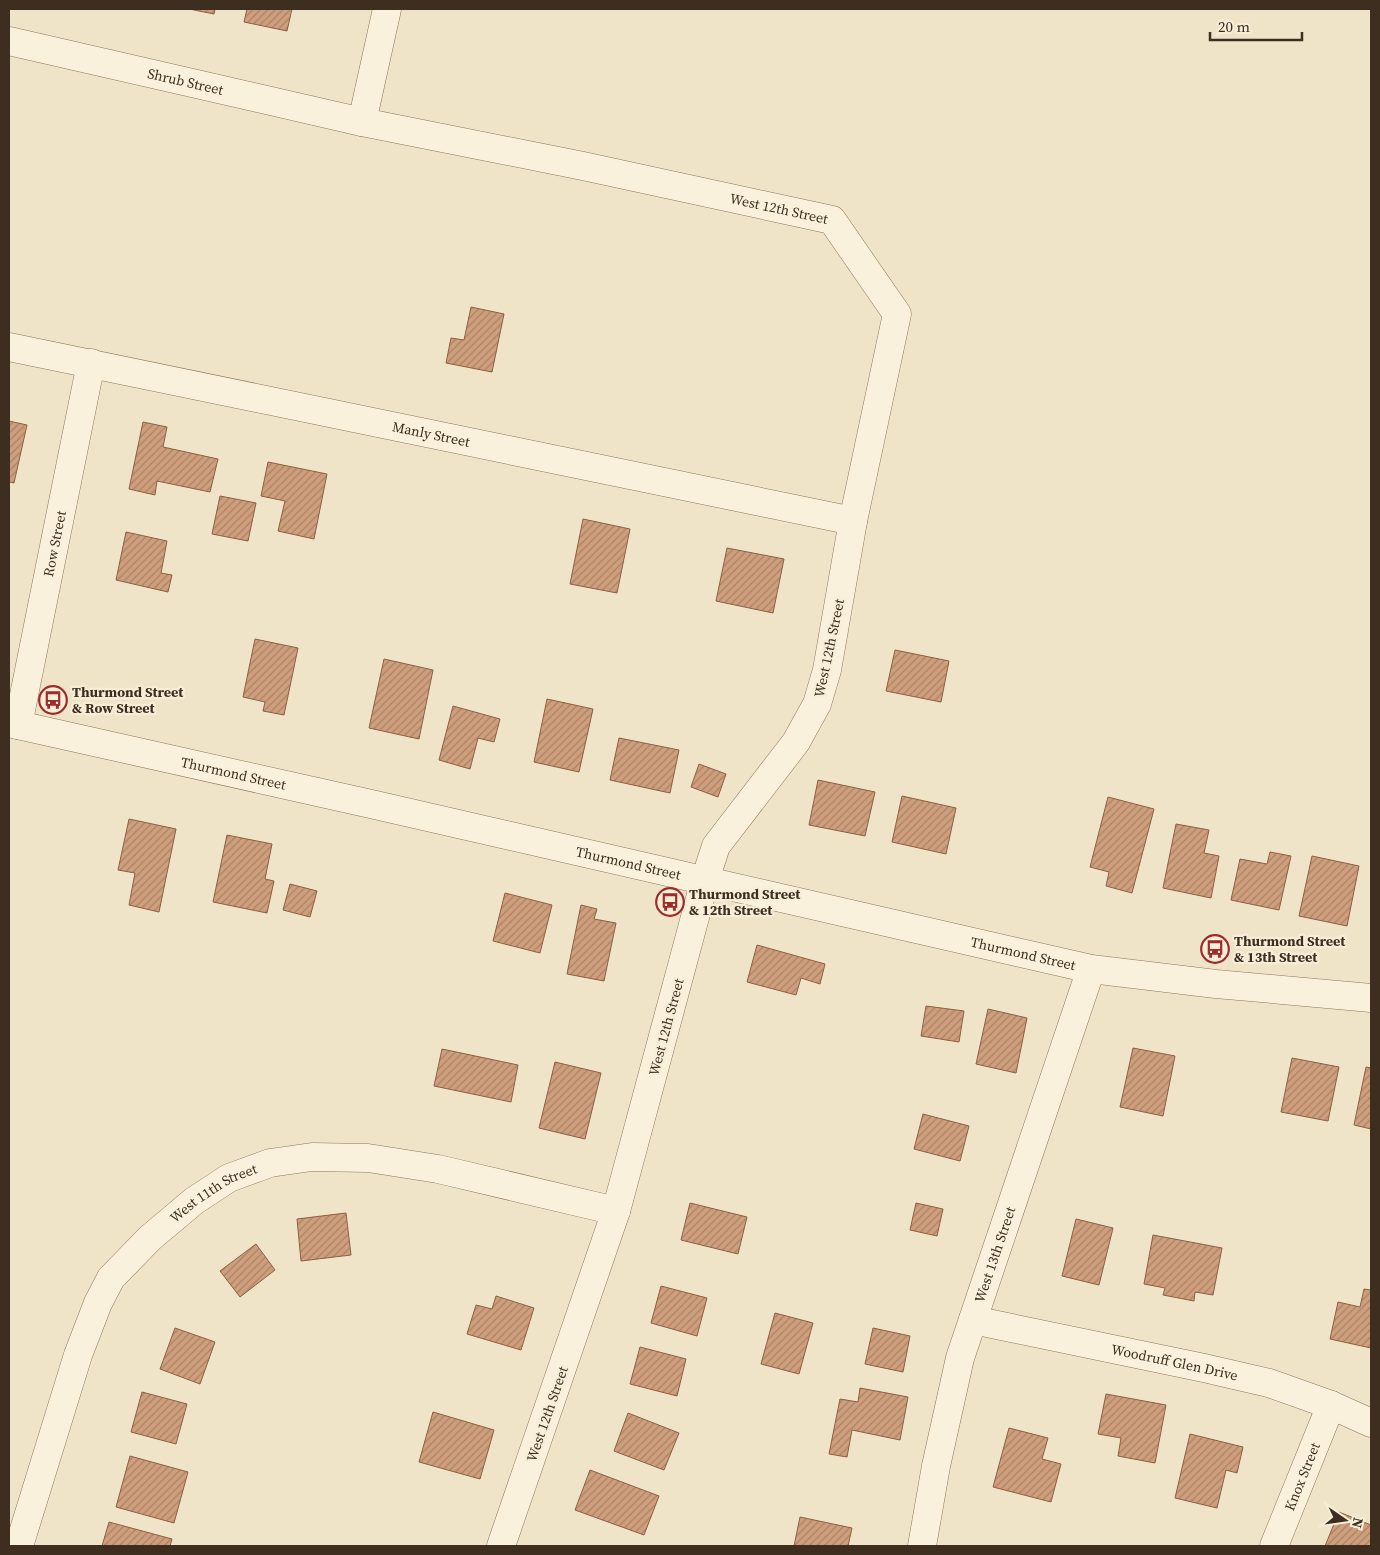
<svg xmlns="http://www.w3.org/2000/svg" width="1380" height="1555" viewBox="0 0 1380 1555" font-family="'Source Serif 4',serif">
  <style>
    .building { fill: url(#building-hatch); stroke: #8d5f41 }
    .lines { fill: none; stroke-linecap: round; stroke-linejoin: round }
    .minor-casing { stroke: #8d765c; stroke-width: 29 }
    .tertiary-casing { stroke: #8d765c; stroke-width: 29 }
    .minor { stroke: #faf1dc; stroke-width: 28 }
    .tertiary { stroke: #faf1dc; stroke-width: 28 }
    .labels { text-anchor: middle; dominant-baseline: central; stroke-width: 4.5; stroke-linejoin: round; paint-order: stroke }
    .street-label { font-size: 14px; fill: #3d2e20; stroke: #f7eed8 }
    .poi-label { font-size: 14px; font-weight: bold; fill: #3d2e20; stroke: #f7eed8; text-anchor: start }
  </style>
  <defs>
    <pattern id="building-hatch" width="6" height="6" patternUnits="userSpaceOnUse" patternTransform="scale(1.25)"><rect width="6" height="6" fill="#cf9f7d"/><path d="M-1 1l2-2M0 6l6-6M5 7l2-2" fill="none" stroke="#a98266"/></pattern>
  </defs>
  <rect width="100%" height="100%" fill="#f0e4c8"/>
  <g class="building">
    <path d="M189,9h26l-1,5z"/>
    <path d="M247,9h45l-5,22 -43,-9z"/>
    <path d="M471,307l33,7 -12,58 -46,-9 5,-25 13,2z"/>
    <path d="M9,421l18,4 -13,58 -5,-1z"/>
    <path d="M143,422l24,5 -4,20 55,12 -8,33 -53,-11 -2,14 -26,-6z"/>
    <path d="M268,462l59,12 -13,65 -36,-8 7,-30 -24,-5z"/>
    <path d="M220,496l36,7 -8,38 -36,-7z"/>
    <path d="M583,519l47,10 -13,64 -47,-9z"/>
    <path d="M126,532l41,9 -6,32 11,2 -4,17 -52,-12z"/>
    <path d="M727,548l57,11 -11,54 -57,-12z"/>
    <path d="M255,639l43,9 -14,67 -21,-4 2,-9 -22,-5z"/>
    <path d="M895,650l54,11 -8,41 -55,-11z"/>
    <path d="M384,659l49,11 -14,69 -50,-11z"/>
    <path d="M547,699l46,10 -14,63 -45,-10z"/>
    <path d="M453,706l47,13 -6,23 -16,-4 -8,31 -31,-9z"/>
    <path d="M619,738l60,12 -9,43 -60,-13z"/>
    <path d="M699,764l27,10 -8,23 -27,-10z"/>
    <path d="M818,780l57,12 -10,44 -56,-11z"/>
    <path d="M902,796l54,12 -10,46 -54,-12z"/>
    <path d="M1108,797l46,12 -22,84 -26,-7 3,-14 -19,-5z"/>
    <path d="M129,819l47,10 -17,83 -30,-7 6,-32 -17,-3z"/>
    <path d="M1176,824l33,6 -5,23 15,3 -8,42 -48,-10z"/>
    <path d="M227,835l45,9 -7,35 9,2 -7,32 -54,-11z"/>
    <path d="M1270,852l21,4 -12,54 -48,-10 9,-41 27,5z"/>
    <path d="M1312,856l47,10 -12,60 -48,-10z"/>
    <path d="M290,884l27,7 -7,26 -27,-7z"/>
    <path d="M505,893l47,12 -12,48 -47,-12z"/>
    <path d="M581,905l16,4 -3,10 22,4 -12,58 -37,-7z"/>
    <path d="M757,945l68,19 -5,20 -19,-6 -5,17 -49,-13z"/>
    <path d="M926,1006l38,5 -5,31 -38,-6z"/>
    <path d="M988,1009l39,9 -11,55 -40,-9z"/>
    <path d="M1133,1048l42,8 -12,60 -43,-9z"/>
    <path d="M442,1049l76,16 -7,37 -77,-16z"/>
    <path d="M1292,1058l47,9 -11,54 -47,-9z"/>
    <path d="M555,1062l46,11 -16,66 -46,-11z"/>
    <path d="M1366,1067l5,1v61l-17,-4z"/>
    <path d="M923,1114l46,12 -9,35 -46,-12z"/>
    <path d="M690,1203l57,14 -9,37 -57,-14z"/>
    <path d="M916,1203l27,6 -6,27 -27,-6z"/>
    <path d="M346,1213l5,42 -50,6 -4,-42z"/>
    <path d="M1076,1219l37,9 -14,57 -37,-9z"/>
    <path d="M1153,1235l69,13 -9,47 -18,-3 -1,9 -31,-6 2,-7 -21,-4z"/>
    <path d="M256,1244l19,26 -35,27 -20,-26z"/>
    <path d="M661,1286l46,12 -10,38 -46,-13z"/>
    <path d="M1364,1289l7,1v58l-41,-9 8,-37 22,5z"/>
    <path d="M496,1296l38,12 -13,42 -54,-16 9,-29 16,4z"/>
    <path d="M775,1313l38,10 -14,51 -38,-10z"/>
    <path d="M175,1328l40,14 -15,42 -40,-15z"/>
    <path d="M873,1328l37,8 -7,36 -38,-8z"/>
    <path d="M640,1347l46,12 -9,37 -47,-12z"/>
    <path d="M860,1388l48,9 -8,43 -48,-10 -5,27 -18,-3 11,-55 18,3z"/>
    <path d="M142,1392l45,12 -11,40 -45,-12z"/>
    <path d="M1106,1394l60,11 -11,58 -37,-7 3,-18 -23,-4z"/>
    <path d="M433,1412l61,18 -14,49 -61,-17z"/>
    <path d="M628,1413l51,20 -15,37 -50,-19z"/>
    <path d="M1009,1428l39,10 -6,21 19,5 -10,38 -58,-15z"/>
    <path d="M1190,1434l53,13 -6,26 -11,-3 -9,38 -42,-10z"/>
    <path d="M130,1456l58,16 -14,51 -58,-16z"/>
    <path d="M590,1470l69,26 -15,39 -69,-25z"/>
    <path d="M1339,1512l32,13v21h-46z"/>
    <path d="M800,1517l52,11 -4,18h-54z"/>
    <path d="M109,1522l63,17 -2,7h-68z"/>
  </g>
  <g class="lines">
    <defs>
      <g id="minor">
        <path id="s1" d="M9,41l353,81 221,44 249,54 65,94 -44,207 -26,149 -10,34 -21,38 -80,104 -11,34 -89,331 -115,335"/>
        <path d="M362,122l25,-113"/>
        <path id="s2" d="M9,347l844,174"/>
        <path id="s3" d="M18,725l73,-362"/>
        <path id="s4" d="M973,1320l231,48 65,15 62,22 40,18"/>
        <path id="s5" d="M19,1546l59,-191 20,-52 13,-25 39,-40 44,-37 35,-23 41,-15 42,-6 56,1 70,11 178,42"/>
        <path id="s6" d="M922,1546l14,-80 24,-108 131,-389"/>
        <path id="s7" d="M1274,1546l57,-141"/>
      </g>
      <g id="tertiary">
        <path id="s8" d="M9,723l362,81 720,165 125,15 155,14"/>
      </g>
    </defs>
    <use href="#minor" class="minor-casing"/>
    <use href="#tertiary" class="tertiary-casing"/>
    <use href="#minor" class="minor"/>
    <use href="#tertiary" class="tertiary"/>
  </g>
  <defs>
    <symbol id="bus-ring" viewBox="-11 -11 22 22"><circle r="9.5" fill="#f7eed8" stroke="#9e2a2b" stroke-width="1.5"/><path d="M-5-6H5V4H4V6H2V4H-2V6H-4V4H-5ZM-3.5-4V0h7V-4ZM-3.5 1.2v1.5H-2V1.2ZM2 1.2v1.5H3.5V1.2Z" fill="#9e2a2b"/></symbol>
  </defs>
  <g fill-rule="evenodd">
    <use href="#bus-ring" x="37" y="684" width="32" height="32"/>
    <use href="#bus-ring" x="654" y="886" width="32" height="32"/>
    <use href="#bus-ring" x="1199" y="933" width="32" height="32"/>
  </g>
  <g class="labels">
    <g class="street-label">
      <text stroke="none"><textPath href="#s1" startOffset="181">Shrub Street</textPath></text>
      <text stroke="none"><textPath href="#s1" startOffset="788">West 12th Street</textPath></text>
      <text stroke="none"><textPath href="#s2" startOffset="431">Manly Street</textPath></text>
      <text stroke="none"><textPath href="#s3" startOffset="185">Row Street</textPath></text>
      <text transform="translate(829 648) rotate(-78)">West 12th Street</text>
      <text stroke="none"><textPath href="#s8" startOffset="230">Thurmond Street</textPath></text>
      <text stroke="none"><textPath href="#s8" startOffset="635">Thurmond Street</textPath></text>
      <text stroke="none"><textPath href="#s8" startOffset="1040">Thurmond Street</textPath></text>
      <text transform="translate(666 1027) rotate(-75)">West 12th Street</text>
      <text stroke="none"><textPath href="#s5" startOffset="418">West 11th Street</textPath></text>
      <text stroke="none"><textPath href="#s6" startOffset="301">West 13th Street</textPath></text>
      <text stroke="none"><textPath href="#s4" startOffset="206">Woodruff Glen Drive</textPath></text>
      <text transform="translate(547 1414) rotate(-71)">West 12th Street</text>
      <text stroke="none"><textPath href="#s7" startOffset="75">Knox Street</textPath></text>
    </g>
    <g class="poi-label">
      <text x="72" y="692">Thurmond Street<tspan x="72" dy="16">&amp; Row Street</tspan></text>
      <text x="689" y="894">Thurmond Street<tspan x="689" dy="16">&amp; 12th Street</tspan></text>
      <text x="1234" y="941">Thurmond Street<tspan x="1234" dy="16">&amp; 13th Street</tspan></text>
    </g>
  </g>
  <rect width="1380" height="1555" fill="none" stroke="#3d2e20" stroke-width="20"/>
  <g transform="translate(1345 1520) rotate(103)" stroke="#f7eed8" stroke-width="4" paint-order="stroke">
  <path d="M0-4L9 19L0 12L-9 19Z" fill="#3d2e20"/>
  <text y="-8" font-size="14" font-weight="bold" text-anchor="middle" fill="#3d2e20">N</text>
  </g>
  <path d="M1210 32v8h92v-8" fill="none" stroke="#3d2e20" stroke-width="2.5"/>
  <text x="1218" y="32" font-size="15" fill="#3d2e20" stroke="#f7eed8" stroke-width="4" paint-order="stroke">20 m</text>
</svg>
